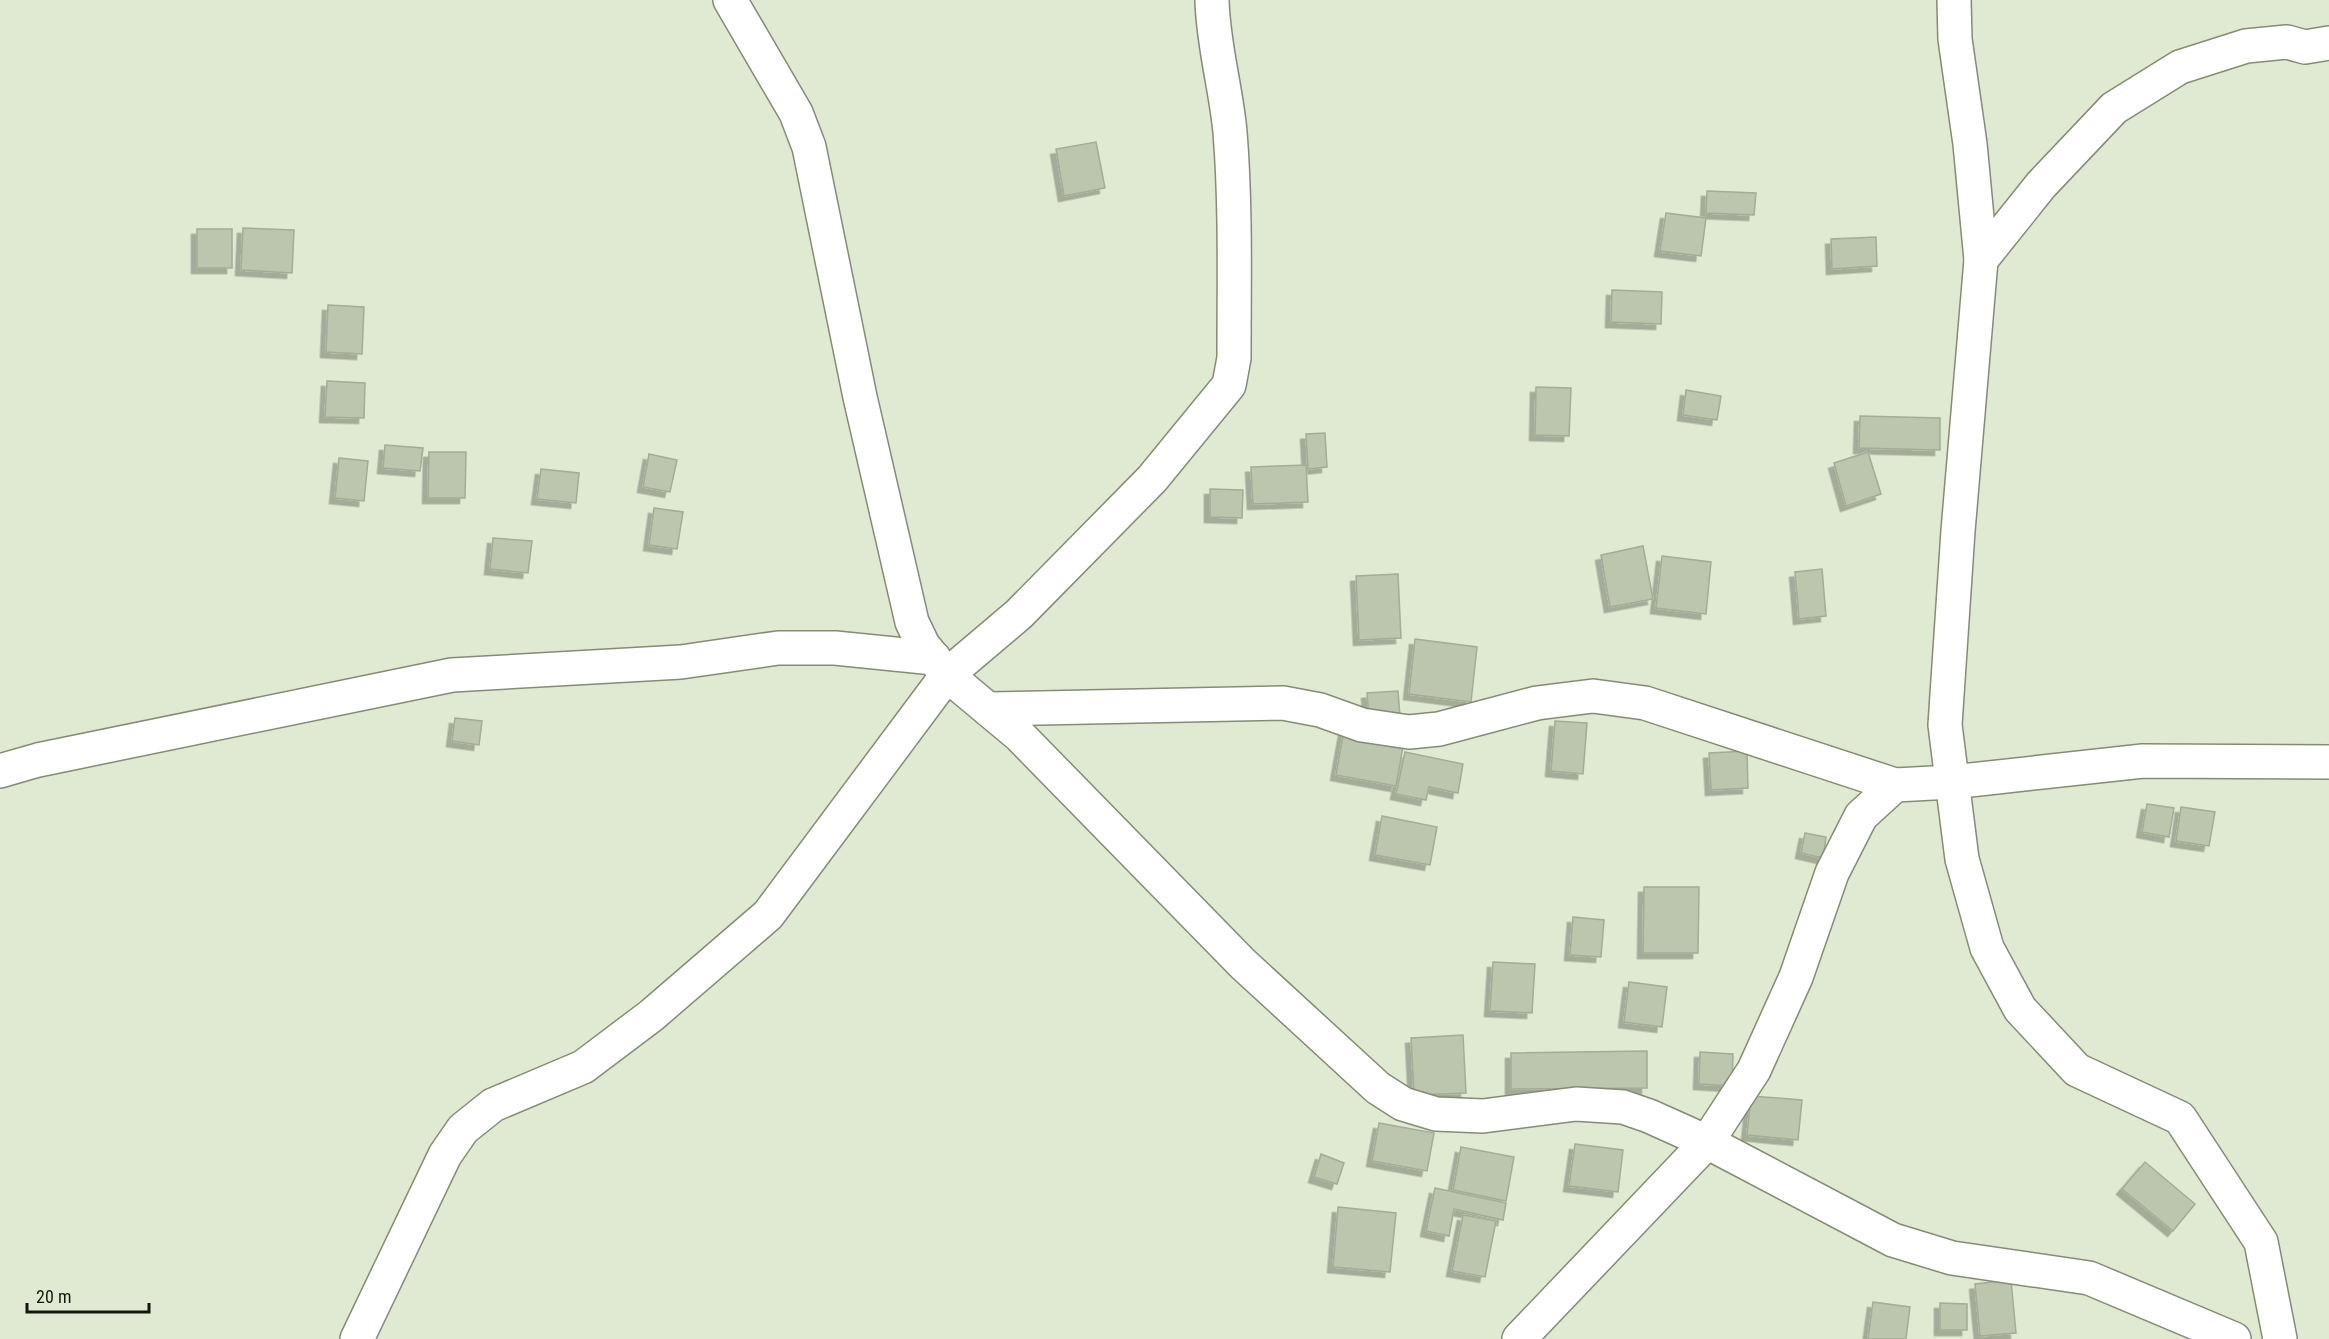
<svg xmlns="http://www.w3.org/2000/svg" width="2329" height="1339" viewBox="0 0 2329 1339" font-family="'Roboto Condensed',sans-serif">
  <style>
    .building { fill: #bcc5ae; stroke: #a3ac95; stroke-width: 1.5; filter: url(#shadow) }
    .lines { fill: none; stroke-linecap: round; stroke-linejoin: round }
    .street-casing { stroke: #848c76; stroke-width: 36 }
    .street { stroke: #fff; stroke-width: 33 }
  </style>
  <defs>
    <filter id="shadow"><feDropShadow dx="-5.5" dy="5.5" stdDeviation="0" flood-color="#0004"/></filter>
  </defs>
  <rect width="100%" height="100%" fill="#e0e9d1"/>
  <g class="building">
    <path d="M1096,142l9,46 -41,8 -8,-47z"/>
    <path d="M1707,191l49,2 -2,22 -48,-2z"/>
    <path d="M1666,213l40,5 -5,38 -41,-5z"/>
    <path d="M243,228l51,2 -2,43 -51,-3z"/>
    <rect x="197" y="229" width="35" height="39"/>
    <path d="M1876,237l1,29 -45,3 -1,-30z"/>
    <path d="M1612,290l50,2 -1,32 -50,-2z"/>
    <path d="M328,305l36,2 -2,47 -36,-2z"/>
    <path d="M327,381l38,2 -1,35 -39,-1z"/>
    <path d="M1536,387l35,1 -2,48 -34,-1z"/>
    <path d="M1686,390l35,6 -4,24 -34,-5z"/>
    <path d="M1860,416l80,2v32l-81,-2z"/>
    <path d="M1325,433l2,34 -19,2 -2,-35z"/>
    <path d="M385,445l38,3 -3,23 -37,-3z"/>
    <path d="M429,452h37l-1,46h-37z"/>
    <path d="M1868,452l13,42 -35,12 -12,-43z"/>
    <path d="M649,454l28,6 -7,32 -27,-5z"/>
    <path d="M339,458l29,3 -4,40 -29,-3z"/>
    <path d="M1306,465l2,37 -55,2 -2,-37z"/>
    <path d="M541,469l38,4 -3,30 -39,-4z"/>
    <path d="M1210,489l33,1 -1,28 -32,-1z"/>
    <path d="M654,508l29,4 -6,37 -28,-4z"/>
    <path d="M493,538l39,3 -4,32 -38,-4z"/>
    <path d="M1643,546l10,53 -43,8 -9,-52z"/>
    <path d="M1662,556l49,6 -5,52 -50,-6z"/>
    <path d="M1822,569l4,47 -27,3 -4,-47z"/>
    <path d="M1398,574l3,64 -42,2 -3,-64z"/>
    <path d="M1415,639l62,8 -6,55 -62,-8z"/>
    <path d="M1398,691l2,25 -31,2 -2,-25z"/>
    <path d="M455,718l27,3 -3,24 -27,-4z"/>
    <path d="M1555,721l32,2 -4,51 -32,-3z"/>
    <path d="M1344,730l60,11 -8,45 -60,-11z"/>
    <path d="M1747,751l1,37 -37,2 -2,-37z"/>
    <path d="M1405,752l58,12 -5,29 -29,-6 -3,13 -30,-6z"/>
    <path d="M2147,804l27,4 -5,29 -27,-5z"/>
    <path d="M2181,807l34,5 -6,34 -33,-5z"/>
    <path d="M1382,816l55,11 -7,38 -55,-10z"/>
    <path d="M1805,833l21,4 -3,21 -22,-5z"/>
    <path d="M1644,887h55l-1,66h-55z"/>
    <path d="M1573,917l31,3 -3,37 -31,-2z"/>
    <path d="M1493,962l42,2 -3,49 -42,-2z"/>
    <path d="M1629,982l38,5 -5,40 -38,-5z"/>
    <path d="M1463,1035l3,58 -52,2 -3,-57z"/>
    <path d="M1647,1051v37l-136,1v-36z"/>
    <path d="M1700,1052l33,2 -1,32 -33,-2z"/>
    <path d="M1751,1096l51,4 -4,40 -51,-5z"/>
    <path d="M1379,1123l55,10 -7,38 -55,-10z"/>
    <path d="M1575,1144l48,6 -5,42 -49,-6z"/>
    <path d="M1461,1147l53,10 -8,44 -53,-11z"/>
    <path d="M1321,1154l23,9 -7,21 -23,-7z"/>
    <path d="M2145,1162l50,42 -22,27 -51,-42z"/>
    <path d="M1435,1188l71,15 -3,17 -49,-11 -5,27 -23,-5z"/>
    <path d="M1338,1207l58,6 -6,59 -57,-5z"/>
    <path d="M1463,1215l33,6 -11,56 -33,-6z"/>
    <path d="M2011,1280l5,53 -36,3 -5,-52z"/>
    <path d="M1873,1302l37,5 -4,32h-38z"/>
    <path d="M1940,1303l27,1v26h-27z"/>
  </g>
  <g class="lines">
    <defs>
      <g id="street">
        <path d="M730,0l66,113 13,34 51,250 52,225 11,23 24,30 72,60 224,229 135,124 25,16 33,10 47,2 93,-12 47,3 26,9 58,26 186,98 59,18 137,20 145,61"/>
        <path d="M1954,0l1,39 15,105 11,116 -23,271 -13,194 17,134 25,89 33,61 57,61 103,48 81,124 19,97"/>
        <path d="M1981,260l60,-75 73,-77 66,-41 66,-21 41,-4 18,5 24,-4"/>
        <path d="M988,709l295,-6 37,7 42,15 47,7 30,-3 98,-26 56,-7 52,7 250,82"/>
        <path d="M0,771l38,-11 414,-85 229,-13 97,-14h57l99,10"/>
        <path d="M357,1339l88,-184 18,-26 30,-24 90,-38 69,-52 116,-100 179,-240 72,-61 133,-135 77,-94 5,-27c0,-75 2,-151 -4,-226 -4,-44 -17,-87 -18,-132"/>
        <path d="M1519,1339l188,-197 47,-72 42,-93 36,-104 29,-57 34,-31 57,-3 191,-21 186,1"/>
      </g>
    </defs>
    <use href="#street" class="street-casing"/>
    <use href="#street" class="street"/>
  </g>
  <path d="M27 1303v9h122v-9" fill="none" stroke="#15180f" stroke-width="3"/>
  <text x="36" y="1303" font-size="18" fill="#15180f" stroke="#e0e9d1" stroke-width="4.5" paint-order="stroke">20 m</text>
</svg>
